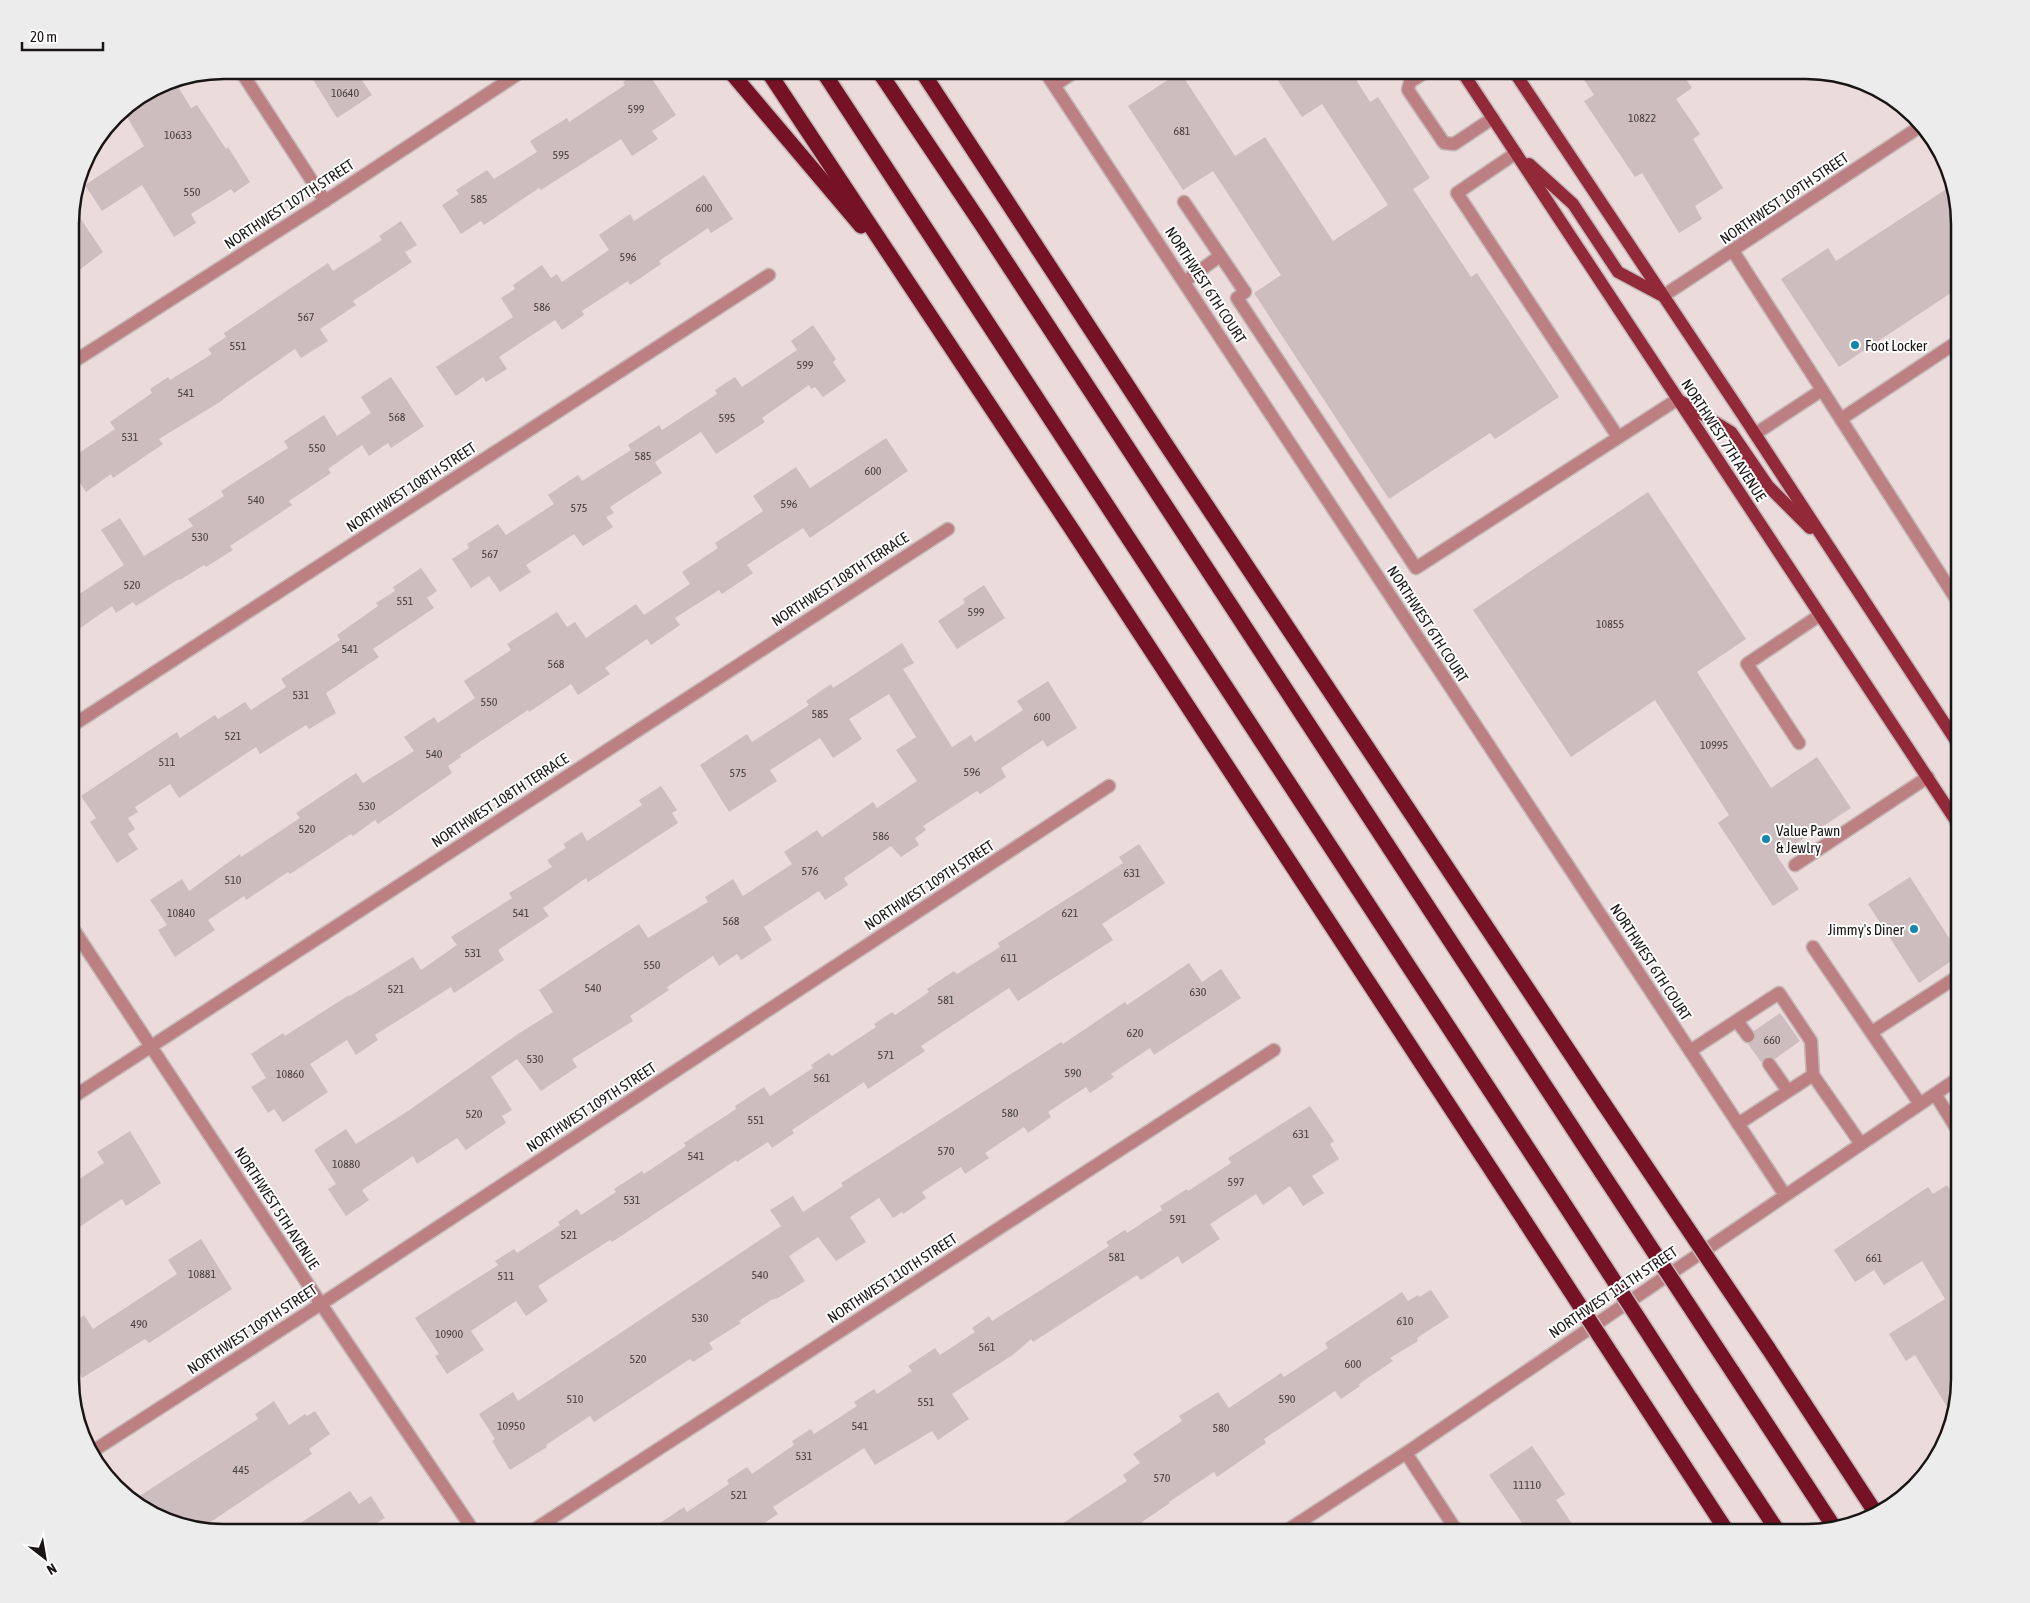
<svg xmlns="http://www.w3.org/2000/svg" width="2030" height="1603" viewBox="0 0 2030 1603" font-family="'Asap Condensed',sans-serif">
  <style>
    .building { fill: #cdbdbe }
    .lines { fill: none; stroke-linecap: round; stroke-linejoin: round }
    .service-casing { stroke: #c5b7b7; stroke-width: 15 }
    .minor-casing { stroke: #c5b7b7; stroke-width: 15 }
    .tertiary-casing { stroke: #c5b7b7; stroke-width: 15 }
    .primary-casing { stroke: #c5b7b7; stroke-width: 15 }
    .motorway-casing { stroke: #c5b7b7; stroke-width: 18 }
    .service { stroke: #bc8083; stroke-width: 12 }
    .minor { stroke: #bc8083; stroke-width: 12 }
    .tertiary { stroke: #bc8083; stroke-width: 12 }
    .primary { stroke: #922939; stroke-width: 12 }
    .motorway { stroke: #751226; stroke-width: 15 }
    .motorway-bridge-casing { stroke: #c5b7b7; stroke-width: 18; stroke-linecap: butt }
    .motorway-bridge { stroke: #751226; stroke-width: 15 }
    .poi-dot { fill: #1287ac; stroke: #fff; stroke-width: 2 }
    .labels { text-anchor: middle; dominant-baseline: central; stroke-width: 4; stroke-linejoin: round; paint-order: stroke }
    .number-label { font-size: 12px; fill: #473f3f }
    .street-label { font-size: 15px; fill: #1a1515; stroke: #fff }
    .poi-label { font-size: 15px; fill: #1a1515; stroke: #fff; text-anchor: start }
    .rim { fill: none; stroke: #1a1515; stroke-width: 2.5 }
  </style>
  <rect width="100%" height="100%" fill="#ebdbdb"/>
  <g class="building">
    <path d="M307,70h48l17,25 -35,23z"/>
    <path d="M641,70h5l30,45 -24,16 6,8 -26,17 -11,-17 -80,51 -2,-2 -55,37 -3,-4 -20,13 -19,-29 17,-11 -3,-4 31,-20 7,9 43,-27 -7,-11 37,-23 2,4 56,-37 -2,-3z"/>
    <path d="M1271,70h79l20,32 8,-5 52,81 -17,11 58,88 6,-4 82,124 -64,42 -5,-6 -101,66 -135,-206 27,-18 -68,-104 -30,19 -55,-84 52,-34 55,84 30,-19 68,104 55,-36 -66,-101 -20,13z"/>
    <path d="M1578,70h102l12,18 -16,11 24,35 -7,5 30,49 -28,18 7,13 -23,14 -37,-60 -7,4 -51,-76 10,-6z"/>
    <path d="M174,80l17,28 6,-3 29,44 2,-2 22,35 -16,11 -3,-4 -40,25 5,9 -22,14 -32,-52 -40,26 -17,-26 59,-39 -22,-38 43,-26z"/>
    <path d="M704,175l29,44 -22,14 -3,-5 -49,33 2,3 -31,21 -2,-4 -46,30 2,4 -22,15 -7,-10 -56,37 8,12 -21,13 -3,-5 -27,19 -20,-29 77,-50 -12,-19 14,-9 -2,-4 29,-20 9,13 6,-4 5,8 47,-32 -10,-15 31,-21 4,7z"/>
    <path d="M1951,186l9,37v64l-121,80 -58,-88 47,-31 8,13z"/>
    <path d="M72,206l31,46 -33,25v-64z"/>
    <path d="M401,221l16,24 -12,7 7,10 -59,39 3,4 -36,24 8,12 -27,17 -6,-9 -72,50v1l-64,39 4,5 -50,34 -2,-4 -25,18 -16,-24v-9l45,-30 -5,-7 42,-29 -2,-4 18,-12 2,3 42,-26 -4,-5 18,-12 -2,-4 104,-70 5,8 49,-31 -3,-4z"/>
    <path d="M813,325l23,34 -3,3 13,19 -23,16 -8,-10 -4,2 -2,-4 -47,33 3,4 -49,32 -15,-22 -46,30 7,11 -52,34 4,6 -8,4 7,10 -30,19 -9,-12 -48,31 5,7 -31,20 -11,-16 -18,12 -19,-29 17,-11 -2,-4 31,-20 8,11 48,-31 -6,-9 30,-20 4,6 49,-31 -3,-5 31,-20 3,5 55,-36 -2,-4 20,-13 7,10 55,-37 -6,-9z"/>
    <path d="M391,377l33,49 -33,22 -3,-5 -19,13 -7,-11 -34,24 3,4 -42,28 3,4 -62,41 3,4 -27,17 -2,-2 -24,15 -1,-1 -43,27 -3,-4 -17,11 -4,-7 -42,29v-35l54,-35 -23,-35 19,-12 24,38 49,-30 -5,-7 36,-23 -3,-5 67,-43 -4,-7 40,-26 13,21 34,-23 -10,-16z"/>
    <path d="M886,438l22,33 -98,67 -7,-10 -56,37 6,8 -31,21 -3,-4 -44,28 5,7 -29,20 -4,-6 -42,29 5,6 -32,21 -7,-11 -42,28 -1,-2 -68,45 1,2 -13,9 4,7 -74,51 -3,-4 -22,16 -2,-2 -61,40 -2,-2 -42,28 -2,-4 -36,24 7,10 -40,27 -17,-27 9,-5 -17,-25 32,-21 7,12 51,-37 1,3 59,-39 -4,-5 60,-40 7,10 51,-32 -10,-14 30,-20 4,6 37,-25 -11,-17 47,-31 -4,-6 50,-32 10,15 8,-5 11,16 50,-34 8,11 46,-31 -8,-12 36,-24 -3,-5 48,-32 -10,-15 43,-29 14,21z"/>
    <path d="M1648,492l98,147 -49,33 74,116 46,-31 34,51 -74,48 22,33 -26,17 -55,-83 11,-8 -74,-115 -84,57 -98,-147z"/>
    <path d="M421,568l16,23 -10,7 7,10 -61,41 6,8 -53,36 10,20 -27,16 -3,-4 -46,29 -4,-7 -77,51 -9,-14 -35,23 3,5 -10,6 7,11 -7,5 10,15 -21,14 -27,-41 6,-4 -15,-22 96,-64 3,6 35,-23 3,4 27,-17 6,8 35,-23 -5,-8 59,-39 -3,-5 41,-29 -2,-3 19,-12 -2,-4z"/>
    <path d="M984,585l21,33 -48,31 -19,-28 27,-18 -2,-4z"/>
    <path d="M902,643l12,20 -11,6 49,78 19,-12 4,7 48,-32 -6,-9 31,-20 29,47 -30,19 -4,-7 -42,28 5,9 -26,17 -3,-3 -54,35 3,4 -11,8 4,7 -18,12 -10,-11 -47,32 4,7 -23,15 -6,-9 -55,36 8,13 -31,20 -4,-6 -18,12 -6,-10 -46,31 2,3 -39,26 3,5 -61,38 5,8 -36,24 -24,-32 -26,18 21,33 -10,6 4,7 -40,27 -9,-12 -40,26 -4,-8 -51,34 7,10 -23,16 -18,-27 8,-5 -22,-34 32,-21 10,15 52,-33 110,-77 35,-22 -14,-22 100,-66 9,14 60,-36 -3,-5 28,-18 10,17 49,-32 -8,-12 33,-22 5,7 51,-35 4,6 40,-27 -21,-31 20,-13 -27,-43 -40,25 13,20 -29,19 -13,-20 -50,32 7,11 -48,31 -29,-47 47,-31 5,8 57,-37 -3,-4 25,-17 2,4z"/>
    <path d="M661,786l16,24 -5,3 6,10 -90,59 -2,-4 -43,30 6,8 -51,34 6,10 -50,33 -3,-6 -76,48 3,5 -22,15 -9,-15 -37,24 18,28 -45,30 -9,-13 -6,4 -17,-26 15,-9 -15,-24 32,-21 2,3 64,-41 1,1 63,-39 8,13 36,-25 -6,-8 61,-39 -3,-5 43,-26 -5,-7 19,-12 -3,-4 19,-12 5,9 55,-36 -3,-5z"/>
    <path d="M1139,844l26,39 -63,41 11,16 -95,61 -9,-13 -88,58 4,5 -57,38 -4,-7 -72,48 2,3 -22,15 -4,-6 -31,20 -1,-2 -124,82 -2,-2 -72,46 10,15 -22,15 -10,-15 -45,30 13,19 -37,24 -12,-18 4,-2 -24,-36 83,-53 -3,-4 19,-12 3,4 43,-28 -2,-3 19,-13 4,6 35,-23 -2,-3 28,-18 2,3 42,-28 -2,-3 52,-34 -1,-3 29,-19 6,9 43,-28 -2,-3 18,-12 3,3 44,-29 -2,-3 18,-12 3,3 34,-23 -2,-3 27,-18 3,3 43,-27 -2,-4 125,-80 -4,-6z"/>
    <path d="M1910,877l50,78 -41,28 -51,-79z"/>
    <path d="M1189,963l13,19 19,-13 20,29 -87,57 -4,-7 -39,26 3,3 -24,16 -4,-6 -38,25 3,5 -23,16 -4,-6 -39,26 4,5 -24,16 -4,-7 -39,25 4,6 -23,16 -1,-2 -9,6 -14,-20 -29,19 16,25 -30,19 -18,-24 -29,19 16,25 -27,17 -7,2 -32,21 2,2 -32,20 4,6 -20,13 -3,-3 -96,63 -4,-6 -44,29 1,2 -37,23 -18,-29 3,-2 -16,-25 34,-22 5,9 263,-175 -11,-16 23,-14 10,16 40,-26 -2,-3 33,-21 187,-120 2,2 62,-42 2,3z"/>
    <path d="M1780,1013l20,28 -25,18 -7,-3 -7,6 -13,-18 7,-4 -1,-9z"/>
    <path d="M1310,1106l24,35 -4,3 9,15 -27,17 12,17 -21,13 -13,-20 -27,19 -7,-11 -46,30 10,15 -38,25 -4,-8 -37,24 -4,-5 -104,67 -2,-3 -17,15 -62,40 17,25 -31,21 -6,-9 -57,34 -11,-17 -91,59 5,7 -29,19h-104l39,-26 3,5 42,-28 -2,-4 20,-13 5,7 42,-29 -2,-4 19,-12 3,5 43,-28 -3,-4 20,-13 3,5 35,-23 -4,-5 27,-18 5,7 35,-23 -3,-4 17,-12 3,5 63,-40 54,-35 -3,-4 19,-12 2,3 35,-23 -2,-4 27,-17 1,2 43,-28 -3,-5z"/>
    <path d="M130,1131l31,52 -35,23 -4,-7 -52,34v-48l34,-22 -7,-11z"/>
    <path d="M1947,1185l13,19v176l-6,38 -39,-63 -9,6 -17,-27 56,-35 -23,-38 -38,24 -10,-15 -19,12 -21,-32 94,-63 5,7z"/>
    <path d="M201,1239l31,50 -83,54 -4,-4 -63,39 -2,-4 -10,6v-55l14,-10 9,14 84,-55 -9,-14z"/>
    <path d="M1431,1290l18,27 -32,21 1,3 -28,17 3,3 -34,23 1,2 -19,13 -6,-8 -71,48 2,4 -49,34 -3,-5 -45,30 1,1 -28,19 2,3 -11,8h-85l79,-52 -4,-6 17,-12 -7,-9 49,-33 -3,-5 39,-24 11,16 52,-35 3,4 44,-29 -3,-5 77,-51 6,9 10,-6 1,2z"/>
    <path d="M274,1401l15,24 16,-11 2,2 8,-5 15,23 -21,15 3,5 -112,75 -26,-4 -42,-24 126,-82 -3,-5z"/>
    <path d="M1532,1446l33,48 -9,6 17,25 -12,8h-32l-40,-58z"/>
    <path d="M350,1491l9,13 12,-8 14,22 -10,6 6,9h-96z"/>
  </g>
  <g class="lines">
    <defs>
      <g id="service">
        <path d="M1429,70l-19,12 -2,8 36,53 10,1 39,-26"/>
        <path d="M1516,153l-59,40 161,244"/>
        <path d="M1184,202l61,90 -8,6 179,270 262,-169"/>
        <path d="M1733,251l227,354"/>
        <path d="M1184,282l36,-26"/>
        <path d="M1841,419l119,-79"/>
        <path d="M1755,434l67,-44"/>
        <path d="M1799,743l-52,-79 73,-49"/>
        <path d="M1795,865l133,-88"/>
        <path d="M1813,947l107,157"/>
        <path d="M1737,1021l11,15"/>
        <path d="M1872,1032l88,-57"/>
        <path d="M1690,1051l89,-58 32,48 2,34 48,69"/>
        <path d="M1769,1064l19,27"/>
        <path d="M1935,1094l25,40"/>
        <path d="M1738,1124l75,-49"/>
      </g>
      <g id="minor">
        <path d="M240,70l85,131"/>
        <path d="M1044,70l741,1125"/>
        <path d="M1055,85l22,-15"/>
        <path d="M1663,296l258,-170"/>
        <path d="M70,364l255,-163 199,-131"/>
        <path d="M70,727l699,-452"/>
        <path d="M70,924l251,380 154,229"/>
        <path d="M70,1099l878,-570"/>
        <path d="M90,1453l231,-149 788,-518"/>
        <path d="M1406,1453l52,80"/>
        <path d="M529,1533l745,-483"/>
      </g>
      <path id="tertiary" d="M1283,1533l123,-80 554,-376"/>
      <g id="primary">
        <path d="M1461,70l499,757"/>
        <path d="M1513,70l229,344 218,333"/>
        <path d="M1529,164l44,40 45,68 43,23"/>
        <path d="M1682,402l49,30 37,54 42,42"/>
      </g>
      <g id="motorway">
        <path d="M729,70l132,156"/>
        <path d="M767,70l306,461 453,692"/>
        <path d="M822,70l739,1129"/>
        <path d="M878,70l104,155 620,948"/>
        <path d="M921,70l244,373 439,661"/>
        <path d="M1768,1348l109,167"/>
        <path d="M1732,1371l102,156"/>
        <path d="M1690,1398l89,135"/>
        <path d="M1655,1421l73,112"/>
      </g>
    </defs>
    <use href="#service" class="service-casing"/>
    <use href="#minor" class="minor-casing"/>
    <use href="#tertiary" class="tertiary-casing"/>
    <use href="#primary" class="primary-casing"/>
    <use href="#motorway" class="motorway-casing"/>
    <use href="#service" class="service"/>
    <use href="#minor" class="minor"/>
    <use href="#tertiary" class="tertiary"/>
    <use href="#primary" class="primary"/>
    <use href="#motorway" class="motorway"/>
    <defs>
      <g id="motorway-bridge">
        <path d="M1604,1104l164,244"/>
        <path d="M1602,1173l130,198"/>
        <path d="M1561,1199l129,199"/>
        <path d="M1526,1223l129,198"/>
      </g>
    </defs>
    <use href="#motorway-bridge" class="motorway-bridge-casing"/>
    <use href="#motorway-bridge" class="motorway-bridge"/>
  </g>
  <g class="poi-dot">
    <circle cx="1855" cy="345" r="5"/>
    <circle cx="1766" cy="839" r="5"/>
    <circle cx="1914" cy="929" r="5"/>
  </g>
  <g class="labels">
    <g class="number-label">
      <text x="345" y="93">10640</text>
      <text x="636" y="109">599</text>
      <text x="1642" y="118">10822</text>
      <text x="1182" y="131">681</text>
      <text x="178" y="135">10633</text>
      <text x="561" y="155">595</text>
      <text x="192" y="192">550</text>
      <text x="479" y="199">585</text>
      <text x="704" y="208">600</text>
      <text x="628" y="257">596</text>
      <text x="542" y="307">586</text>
      <text x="306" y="317">567</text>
      <text x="238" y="346">551</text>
      <text x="805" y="365">599</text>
      <text x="186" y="393">541</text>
      <text x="397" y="417">568</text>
      <text x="727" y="418">595</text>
      <text x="130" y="437">531</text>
      <text x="317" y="448">550</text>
      <text x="643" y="456">585</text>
      <text x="873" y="471">600</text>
      <text x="256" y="500">540</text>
      <text x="789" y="504">596</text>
      <text x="579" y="508">575</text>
      <text x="200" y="537">530</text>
      <text x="490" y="554">567</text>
      <text x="132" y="585">520</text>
      <text x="405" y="601">551</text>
      <text x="976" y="612">599</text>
      <text x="1610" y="624">10855</text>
      <text x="350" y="649">541</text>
      <text x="556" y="664">568</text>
      <text x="301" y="695">531</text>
      <text x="489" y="702">550</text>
      <text x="820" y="714">585</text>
      <text x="1042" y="717">600</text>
      <text x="233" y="736">521</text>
      <text x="1714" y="745">10995</text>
      <text x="434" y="754">540</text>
      <text x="167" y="762">511</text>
      <text x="972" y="772">596</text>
      <text x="738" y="773">575</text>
      <text x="367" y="806">530</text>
      <text x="307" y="829">520</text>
      <text x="881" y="836">586</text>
      <text x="810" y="871">576</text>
      <text x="1132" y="873">631</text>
      <text x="233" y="880">510</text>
      <text x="181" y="913">10840</text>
      <text x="521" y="913">541</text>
      <text x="1070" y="913">621</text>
      <text x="731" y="921">568</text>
      <text x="473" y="953">531</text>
      <text x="1009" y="958">611</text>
      <text x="652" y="965">550</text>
      <text x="593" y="988">540</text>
      <text x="396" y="989">521</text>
      <text x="1198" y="992">630</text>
      <text x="946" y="1000">581</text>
      <text x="1135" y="1033">620</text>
      <text x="1772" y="1040">660</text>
      <text x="886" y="1055">571</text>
      <text x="535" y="1059">530</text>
      <text x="1073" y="1073">590</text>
      <text x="290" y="1074">10860</text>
      <text x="822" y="1078">561</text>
      <text x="1010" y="1113">580</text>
      <text x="474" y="1114">520</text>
      <text x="756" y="1120">551</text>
      <text x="1301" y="1134">631</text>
      <text x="946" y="1151">570</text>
      <text x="696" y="1156">541</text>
      <text x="346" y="1164">10880</text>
      <text x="1236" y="1182">597</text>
      <text x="632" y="1200">531</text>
      <text x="1178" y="1219">591</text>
      <text x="569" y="1235">521</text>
      <text x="1117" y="1257">581</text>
      <text x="1874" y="1258">661</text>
      <text x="202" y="1274">10881</text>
      <text x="760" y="1275">540</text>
      <text x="506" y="1276">511</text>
      <text x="700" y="1318">530</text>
      <text x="1405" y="1321">610</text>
      <text x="139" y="1324">490</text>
      <text x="449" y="1334">10900</text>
      <text x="987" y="1347">561</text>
      <text x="638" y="1359">520</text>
      <text x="1353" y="1364">600</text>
      <text x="575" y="1399">510</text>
      <text x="1287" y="1399">590</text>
      <text x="926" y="1402">551</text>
      <text x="511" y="1426">10950</text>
      <text x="860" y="1426">541</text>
      <text x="1221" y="1428">580</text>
      <text x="804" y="1456">531</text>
      <text x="241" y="1470">445</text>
      <text x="1162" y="1478">570</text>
      <text x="1527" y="1485">11110</text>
      <text x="739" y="1495">521</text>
    </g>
    <g class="street-label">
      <text transform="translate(1784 198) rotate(-34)">NORTHWEST 109TH STREET</text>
      <text transform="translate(289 204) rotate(-33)">NORTHWEST 107TH STREET</text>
      <text transform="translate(1206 285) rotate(57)">NORTHWEST 6TH COURT</text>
      <text transform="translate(1724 440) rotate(57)">NORTHWEST 7TH AVENUE</text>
      <text transform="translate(411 487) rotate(-33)">NORTHWEST 108TH STREET</text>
      <text transform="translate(840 579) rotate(-33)">NORTHWEST 108TH TERRACE</text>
      <text transform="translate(1428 624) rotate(57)">NORTHWEST 6TH COURT</text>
      <text transform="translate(500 800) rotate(-33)">NORTHWEST 108TH TERRACE</text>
      <text transform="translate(929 885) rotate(-33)">NORTHWEST 109TH STREET</text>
      <text transform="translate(1651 962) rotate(57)">NORTHWEST 6TH COURT</text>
      <text transform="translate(591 1107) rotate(-33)">NORTHWEST 109TH STREET</text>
      <text transform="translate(277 1208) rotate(57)">NORTHWEST 5TH AVENUE</text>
      <text transform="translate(892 1278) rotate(-33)">NORTHWEST 110TH STREET</text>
      <text transform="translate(1613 1292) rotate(-34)">NORTHWEST 111TH STREET</text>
      <text transform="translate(252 1329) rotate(-33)">NORTHWEST 109TH STREET</text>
    </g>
    <g class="poi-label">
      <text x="1865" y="345">Foot Locker</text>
      <text x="1776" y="830">Value Pawn<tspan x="1776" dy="17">&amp; Jewlry</tspan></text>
      <text x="1904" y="929" text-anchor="end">Jimmy's Diner</text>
    </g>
  </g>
  <path d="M0 0H2030V1603H0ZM224 79H1806A145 145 0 0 1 1951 224V1379A145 145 0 0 1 1806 1524H224A145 145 0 0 1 79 1379V224A145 145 0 0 1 224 79Z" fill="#edecec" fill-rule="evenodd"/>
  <path class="rim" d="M224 79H1806A145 145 0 0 1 1951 224V1379A145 145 0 0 1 1806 1524H224A145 145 0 0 1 79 1379V224A145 145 0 0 1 224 79Z"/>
  <g transform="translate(45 1558) rotate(149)" stroke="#ffffff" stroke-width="4" paint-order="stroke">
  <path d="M0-4L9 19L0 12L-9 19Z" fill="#1a1515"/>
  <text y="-8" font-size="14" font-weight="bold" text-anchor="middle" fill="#1a1515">N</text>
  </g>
  <path d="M22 42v8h81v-8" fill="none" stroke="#1a1515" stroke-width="2.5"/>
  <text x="30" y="42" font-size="15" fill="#1a1515" stroke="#ffffff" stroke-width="4" paint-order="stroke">20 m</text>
</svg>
